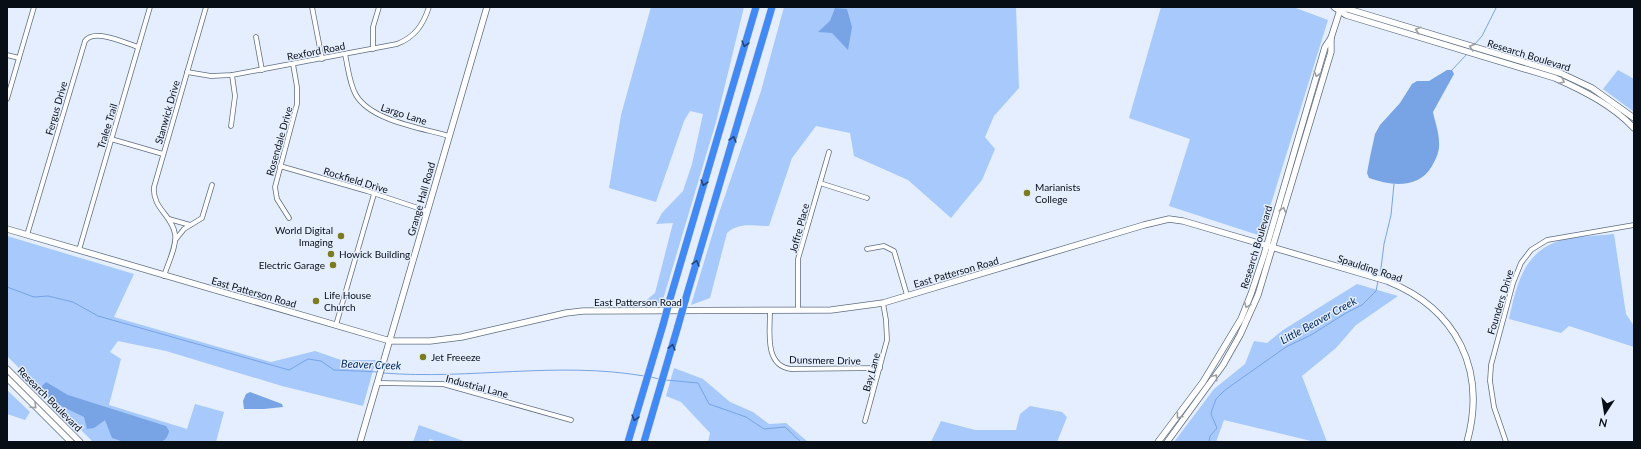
<svg xmlns="http://www.w3.org/2000/svg" width="1641" height="449" viewBox="0 0 1641 449" font-family="Lato,sans-serif">
  <style>
    .green { fill: #a7c9fc }
    .water { fill: #78a4e6 }
    .lines { fill: none; stroke-linecap: round; stroke-linejoin: round }
    .stream { stroke: #78a4e6; stroke-width: 1 }
    .street-casing { stroke: #5f6d83; stroke-width: 5.5 }
    .secondary-casing { stroke: #5f6d83; stroke-width: 7 }
    .highway-casing { stroke: #d3d4d5; stroke-width: 8 }
    .street { stroke: #fff; stroke-width: 4 }
    .secondary { stroke: #fff; stroke-width: 5.5 }
    .highway { stroke: #4189f4; stroke-width: 7 }
    .highway-bridge-casing { stroke: #d3d4d5; stroke-width: 8; stroke-linecap: butt }
    .highway-bridge { stroke: #4189f4; stroke-width: 7 }
    .oneway { stroke: #9c9fa2 }
    .oneway2 { stroke: #22457a }
    .poi-dot { fill: #7d7b22; stroke: #e4eefe; stroke-width: 1.5 }
    .labels { text-anchor: middle; dominant-baseline: central; stroke-width: 3; stroke-linejoin: round; paint-order: stroke }
    .street-label { font-size: 10px; fill: #080e16; stroke: #e4eefe }
    .poi-label { font-size: 10px; fill: #080e16; stroke: #e4eefe; text-anchor: start }
    .water-label { font-size: 11px; font-style: italic; fill: #022b64; stroke: #e4eefe }
  </style>
  <rect width="100%" height="100%" fill="#e4eefe"/>
  <g class="green">
    <path d="M651,7h93l-28,115 -54,181h-19l12,-10 18,-70 -17,1 6,-11 21,-22 9,-27 11,-50 -13,-3 -6,10 -28,81 -47,-14 12,-73z"/>
    <path d="M784,7h232l3,81 -25,28 -9,21 10,12 -13,31 -31,38 -43,-38 -54,-24 -4,-23 -34,-7 -24,32 -23,68c-15,0 -30,-4 -42,7l-17,65 -19,7 26,-86 44,-128z"/>
    <path d="M1161,7h132l35,13 -67,216 -92,-30 21,-67 -61,-21z"/>
    <path d="M1618,70l16,9v33l-31,-23z"/>
    <path d="M1614,234l12,80 8,12v21l-65,-21 -8,7 -52,-14c7,-32 14,-65 47,-77 14,-6 42,-6 58,-8z"/>
    <path d="M7,236l127,38 -20,43 157,45 44,-11 26,9h35l-13,46 -81,-20 -116,-35 -48,-10 -8,11 11,7 -12,46 78,24 8,-25 29,8 -8,30h-123l-86,-86z"/>
    <path d="M1357,284l41,12 -42,29 -20,23 -34,28 25,66h-12l-91,-22 -8,22h-42l40,-53 31,-25 9,-23 13,2 16,-13z"/>
    <path d="M674,368l29,11 27,23 23,10 16,12 17,-1 22,19h-100l2,-9 -29,-31 -15,-6z"/>
    <path d="M7,390l23,22 -5,8 -18,-6z"/>
    <path d="M1030,406l32,6 5,5 -10,25h-126l10,-21 34,9h41l4,-16z"/>
    <path d="M419,425l47,17h-29l-7,-3 -2,3h-15z"/>
  </g>
  <g class="water">
    <path d="M835,8l12,1 5,18 -4,23 -16,-17 -14,-1 12,-11z"/>
    <path d="M1447,70h5l2,4 -21,38c2,10 6,20 6,30 1,9 -3,17 -7,24 -13,23 -41,20 -63,12l-2,-5 3,-16 5,-23 5,-9 20,-22 12,-19 5,-3h12z"/>
    <path d="M46,382l22,13 98,31 3,5c-1,6 -4,10 -10,11h-35l-12,-4 -7,-18 -11,8 -7,1 -3,-12 -33,-16 -11,-13z"/>
    <path d="M250,392l32,12 1,3 -19,2h-20l-1,-8 3,-7z"/>
  </g>
  <g class="lines">
    <g class="stream">
      <path d="M1474,45l8,-9 14,-28"/>
      <path d="M1452,70l15,-16"/>
      <path d="M1380,276l4,-32 7,-29 3,-31"/>
      <path d="M7,287l27,10 14,-1 25,6 25,14 191,54 19,-11 13,2 13,9 44,2"/>
      <path d="M383,373c87,7 174,-12 261,3"/>
      <path d="M651,377l8,2"/>
      <path d="M666,380l32,3 11,21 37,13 18,12 21,-2 16,15"/>
      <path d="M1209,442l1,-6 7,-8 -6,-14 1,-4 4,-11 9,-9 61,-43 25,-12 35,-22 16,-8 14,-14 2,-10"/>
    </g>
    <defs>
      <g id="street">
        <path d="M312,7l10,52"/>
        <path d="M256,37l6,33"/>
        <path d="M373,49v-22l6,-20"/>
        <path d="M345,54c3,13 4,29 11,41 15,26 66,33 93,41"/>
        <path d="M7,55l12,3"/>
        <path d="M187,72l24,4 21,-1 165,-31c18,-7 26,-19 32,-37"/>
        <path d="M7,99l27,-92"/>
        <path d="M231,126l4,-30 -3,-21"/>
        <path d="M111,139l52,15"/>
        <path d="M280,166l87,25 60,20"/>
        <path d="M820,183l47,15"/>
        <path d="M289,218l-12,-19 -2,-12 22,-83v-17l-4,-23"/>
        <path d="M169,219l21,6"/>
        <path d="M27,235l58,-194c10,-13 40,2 53,6"/>
        <path d="M176,239l8,-10 18,-11 10,-33"/>
        <path d="M867,249l17,-3 10,5 13,44"/>
        <path d="M79,250l71,-243"/>
        <path d="M164,276c4,-13 13,-30 11,-42 -3,-19 -23,-26 -21,-47l52,-180"/>
        <path d="M798,310v-51l31,-107"/>
        <path d="M770,311c0,20 -6,55 21,58l89,-1"/>
        <path d="M336,325l38,-131"/>
        <path d="M377,383l66,1 128,36"/>
        <path d="M865,421l22,-81 -1,-20 -3,-17"/>
        <path d="M1506,442l-12,-35 -4,-26 1,-16 22,-82 8,-20 10,-13 16,-10 87,-15"/>
      </g>
      <g id="secondary">
        <path d="M1334,7l12,8 209,63c29,13 57,27 79,50"/>
        <path d="M1340,9h8l212,64 32,15 42,30"/>
        <path d="M7,229l383,112h40l32,-4 104,-24 17,-2 248,-1 52,-7 261,-78 25,-6 14,2 204,60c70,28 100,89 80,161"/>
        <path d="M7,369l73,73"/>
        <path d="M7,378l64,64"/>
        <path d="M360,442l127,-435"/>
        <path d="M1158,442l45,-60 38,-63 10,-25 13,-39 61,-208 6,-9"/>
        <path d="M1167,442l56,-77 17,-30 18,-40 73,-243v-14l10,-31"/>
      </g>
      <g id="highway">
        <path d="M670,299l86,-292"/>
        <path d="M685,301l87,-294"/>
        <path d="M628,442l35,-117"/>
        <path d="M644,442l34,-116"/>
      </g>
    </defs>
    <use href="#street" class="street-casing"/>
    <use href="#secondary" class="secondary-casing"/>
    <use href="#highway" class="highway-casing"/>
    <use href="#street" class="street"/>
    <use href="#secondary" class="secondary"/>
    <use href="#highway" class="highway"/>
    <defs>
      <g id="highway-bridge">
        <path d="M663,325l7,-26"/>
        <path d="M678,326l7,-25"/>
      </g>
    </defs>
    <use href="#highway-bridge" class="highway-bridge-casing"/>
    <use href="#highway-bridge" class="highway-bridge"/>
  </g>
  <defs><path id="oneway-chevron" d="M-2-3.5L2.5 0L-2 3.5" fill="none" stroke-width="1.6" stroke-linecap="round" stroke-linejoin="round"/></defs>
  <g class="oneway">
    <use href="#oneway-chevron" transform="translate(1418 30) rotate(-163)"/>
    <use href="#oneway-chevron" transform="translate(1472 47) rotate(-163)"/>
    <use href="#oneway-chevron" transform="translate(1317 74) rotate(107)"/>
    <use href="#oneway-chevron" transform="translate(1562 81) rotate(24)"/>
    <use href="#oneway-chevron" transform="translate(1283 210) rotate(-73)"/>
    <use href="#oneway-chevron" transform="translate(1247 305) rotate(112)"/>
    <use href="#oneway-chevron" transform="translate(1215 377) rotate(-54)"/>
    <use href="#oneway-chevron" transform="translate(34 406) rotate(45)"/>
    <use href="#oneway-chevron" transform="translate(1179 416) rotate(127)"/>
  </g>
  <g class="oneway2">
    <use href="#oneway-chevron" transform="translate(745 44) rotate(106)"/>
    <use href="#oneway-chevron" transform="translate(733 139) rotate(-74)"/>
    <use href="#oneway-chevron" transform="translate(704 183) rotate(106)"/>
    <use href="#oneway-chevron" transform="translate(696 263) rotate(-74)"/>
    <use href="#oneway-chevron" transform="translate(672 347) rotate(-75)"/>
    <use href="#oneway-chevron" transform="translate(635 418) rotate(106)"/>
  </g>
  <g class="poi-dot">
    <circle cx="1027" cy="193" r="4"/>
    <circle cx="341" cy="236" r="4"/>
    <circle cx="331" cy="254" r="4"/>
    <circle cx="333" cy="265" r="4"/>
    <circle cx="316" cy="301" r="4"/>
    <circle cx="423" cy="357" r="4"/>
  </g>
  <g class="labels">
    <g class="street-label">
      <text transform="translate(316 51) rotate(-11)">Rexford Road</text>
      <text transform="translate(1529 55) rotate(17)">Research Boulevard</text>
      <text transform="translate(56 108) rotate(-74)">Fergus Drive</text>
      <text transform="translate(167 112) rotate(-74)">Stanwick Drive</text>
      <text transform="translate(404 114) rotate(18)">Largo Lane</text>
      <text transform="translate(107 126) rotate(-73)">Tralee Trail</text>
      <text transform="translate(279 141) rotate(-74)">Rosendale Drive</text>
      <text transform="translate(356 180) rotate(17)">Rockfield Drive</text>
      <text transform="translate(421 199) rotate(-74)">Grange Hall Road</text>
      <text transform="translate(799 228) rotate(-75)">Joffre Place</text>
      <text transform="translate(1256 247) rotate(-73)">Research Boulevard</text>
      <text transform="translate(1370 268) rotate(18)">Spaulding Road</text>
      <text transform="translate(956 272) rotate(-16)">East Patterson Road</text>
      <text transform="translate(254 292) rotate(16)">East Patterson Road</text>
      <text x="638" y="302">East Patterson Road</text>
      <text transform="translate(1500 302) rotate(-73)">Founders Drive</text>
      <text transform="translate(825 360) rotate(1)">Dunsmere Drive</text>
      <text transform="translate(871 372) rotate(-74)">Bay Lane</text>
      <text transform="translate(477 386) rotate(15)">Industrial Lane</text>
      <text transform="translate(50 399) rotate(45)">Research Boulevard</text>
    </g>
    <g class="poi-label">
      <text x="1035" y="187">Marianists<tspan x="1035" dy="12">College</tspan></text>
      <text x="333" y="230" text-anchor="end">World Digital<tspan x="333" dy="12">Imaging</tspan></text>
      <text x="339" y="254">Howick Building</text>
      <text x="325" y="265" text-anchor="end">Electric Garage</text>
      <text x="324" y="295">Life House<tspan x="324" dy="12">Church</tspan></text>
      <text x="431" y="357">Jet Freeeze</text>
    </g>
    <g class="water-label">
      <text transform="translate(1318 320) rotate(-29)">Little Beaver Creek</text>
      <text transform="translate(371 364) rotate(2)">Beaver Creek</text>
    </g>
  </g>
  <rect width="1641" height="449" fill="none" stroke="#080e16" stroke-width="16"/>
  <g transform="translate(1605 413) rotate(192)" stroke="#e4eefe" stroke-width="3" paint-order="stroke">
  <path d="M0-3L7 15L0 10L-7 15Z" fill="#080e16"/>
  <text y="-6" font-size="11" font-weight="bold" text-anchor="middle" fill="#080e16">N</text>
  </g>
</svg>
